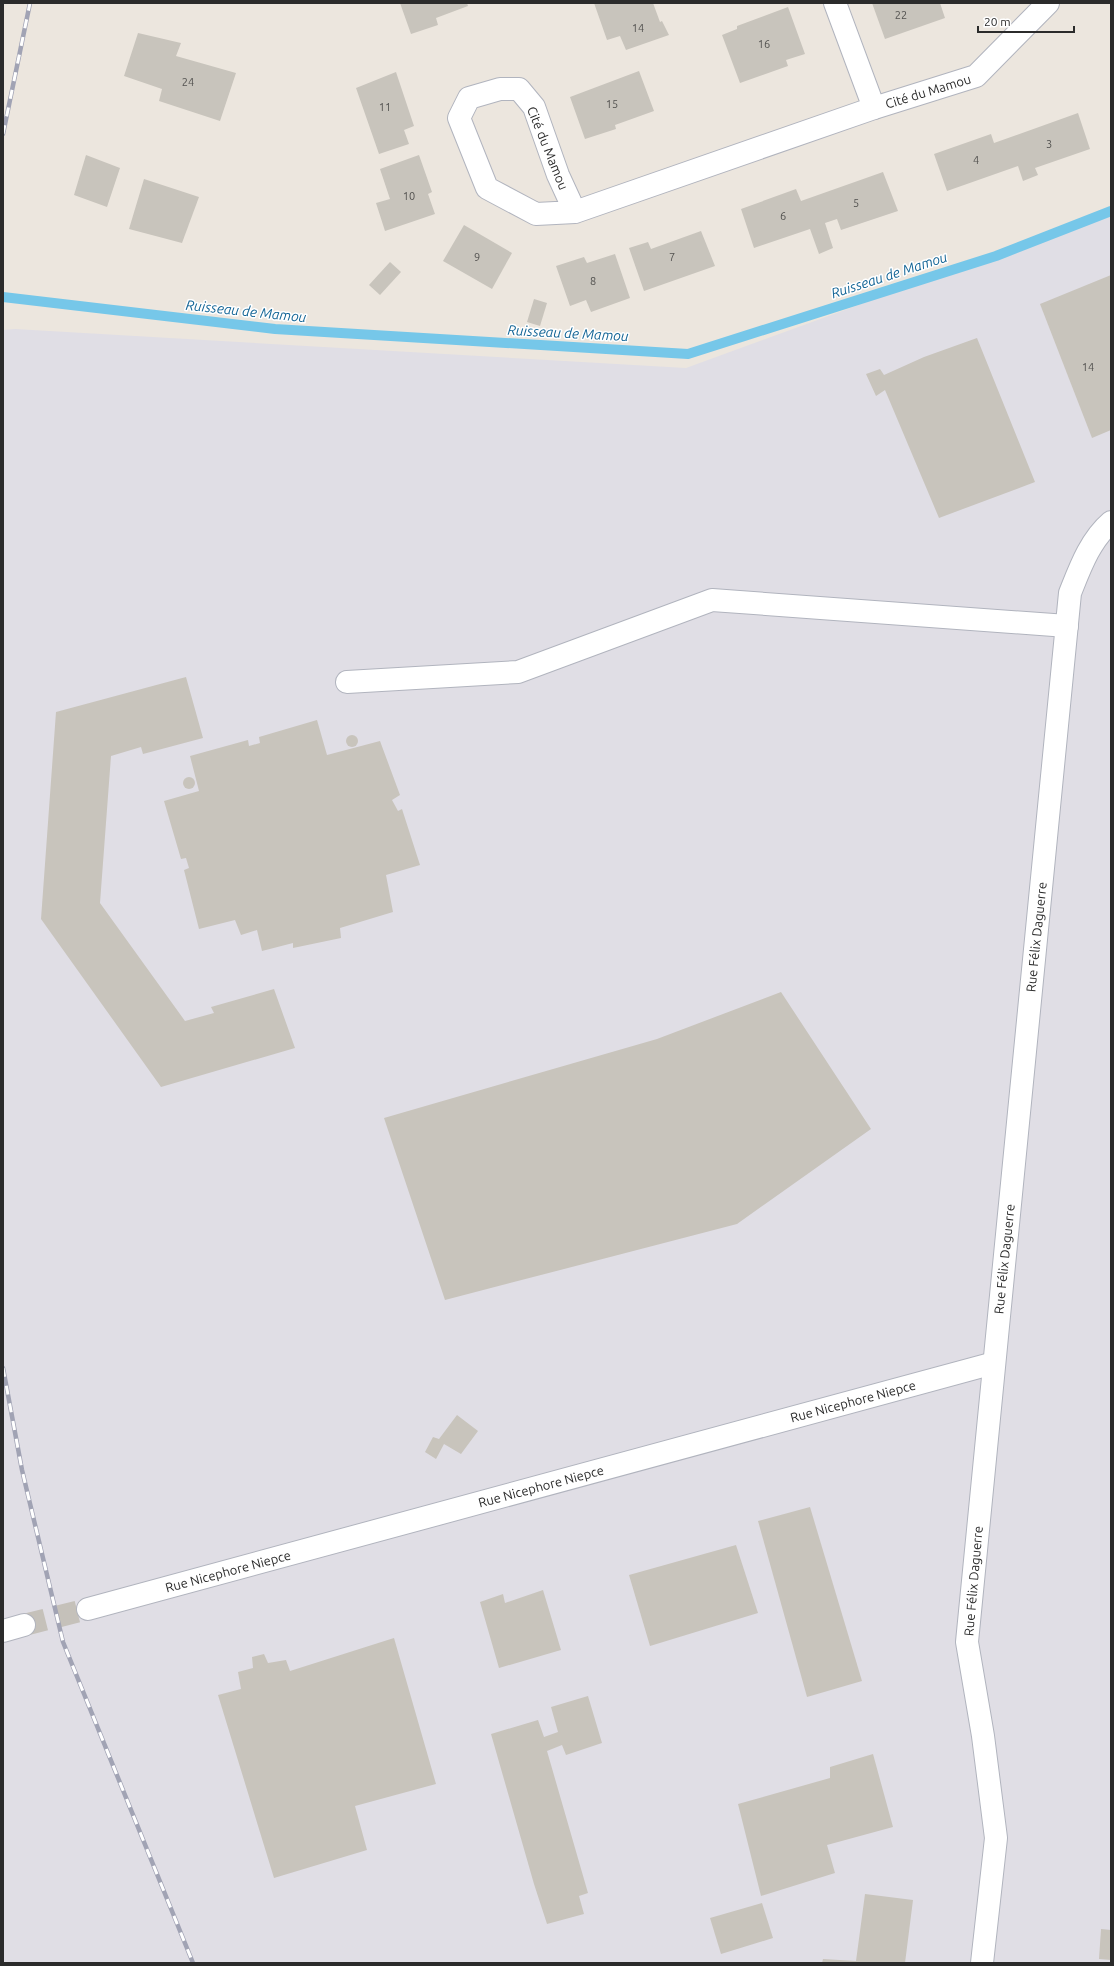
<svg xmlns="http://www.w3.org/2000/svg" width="1114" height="1966" viewBox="0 0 1114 1966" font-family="Ubuntu,sans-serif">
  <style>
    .industrial { fill: #e0dee5 }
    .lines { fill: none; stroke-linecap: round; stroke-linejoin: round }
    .stream { stroke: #76c7e9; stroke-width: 10 }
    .building { fill: #c8c4bc }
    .minor-tunnel { stroke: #c5c1ba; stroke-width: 22; stroke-dasharray: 22 11; stroke-linecap: butt }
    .minor-casing { stroke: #b1b4be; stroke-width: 24 }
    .minor { stroke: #fff; stroke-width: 22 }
    .rail-casing { stroke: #a1a3b4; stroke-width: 4.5 }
    .rail { stroke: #fff; stroke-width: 3; stroke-dasharray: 9; stroke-linecap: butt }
    .labels { text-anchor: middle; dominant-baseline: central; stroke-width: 3; stroke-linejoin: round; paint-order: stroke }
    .number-label { font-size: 11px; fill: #52514f }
    .street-label { font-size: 13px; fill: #2b2b2b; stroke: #fff }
    .water-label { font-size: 14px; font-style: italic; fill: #146596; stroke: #fff }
  </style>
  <rect width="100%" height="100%" fill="#ece6de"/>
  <path class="industrial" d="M1111,213v1750h-1108v-1633l12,-1 671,39z"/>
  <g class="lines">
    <path class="stream" d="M3,297l272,32 413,25 308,-98 115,-45"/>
  </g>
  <g class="building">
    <path d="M400,3h67l1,3 -32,12 2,7 -27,9z"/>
    <path d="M594,3h59l7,19 2,-1 7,14 -43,15 -6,-14 -13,4z"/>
    <path d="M872,3h68l5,15 -60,21z"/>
    <path d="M788,7l17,47 -19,6 2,6 -48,17 -18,-48 15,-6v-3z"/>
    <path d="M138,33l43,10 -5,13 60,17 -16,48 -61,-20 3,-12 -38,-13z"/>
    <path d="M639,71l15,40 -39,14 1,4 -31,10 -15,-42z"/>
    <path d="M396,72l18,54 -10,4 5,14 -30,10 -23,-66z"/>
    <path d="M1078,113l12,36 -55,19 3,7 -15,6 -5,-15 -71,25 -13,-37 57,-20 3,9z"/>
    <path d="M86,155l34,13 -13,39 -33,-12z"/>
    <path d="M419,155l13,37 -4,2 7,20 -50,17 -9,-28 14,-4 -10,-30z"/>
    <path d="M883,172l15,39 -57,19 -4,-11 -12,4 8,25 -14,6 -9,-25 -56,19 -13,-39 55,-20 5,12z"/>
    <path d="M144,179l55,18 -17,46 -53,-14z"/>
    <path d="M464,225l48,28 -20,36 -49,-28z"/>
    <path d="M701,231l14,35 -71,25 -15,-43 19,-6 3,7z"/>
    <path d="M615,254l15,44 -39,14 -5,-12 -16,6 -14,-40 28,-9 3,6z"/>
    <path d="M390,262l11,10 -21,23 -11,-10z"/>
    <path d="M1111,275v155l-19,8 -52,-134z"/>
    <path d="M534,299l13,4 -7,23 -13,-4z"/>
    <path d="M977,338l58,144 -96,36 -54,-128 -9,6 -10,-22 14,-5 4,6 40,-18z"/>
    <path d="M186,677l17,61 -60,16 -2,-7 -30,9 -11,147 85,118 29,-8 -3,-6 63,-18 21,59 -134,39 -120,-168 15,-207z"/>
    <path d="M317,720l10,35 53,-14 20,54 -8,5 6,11 4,-2 18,56 -34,10 7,37 -53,16 1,10 -48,10v-5l-31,8 -5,-21 -16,5 -6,-15 -36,9 -15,-59 5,-2 -3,-10 -5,1 -17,-58 35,-10 -9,-35 58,-16 1,6 11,-3 -1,-6z"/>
    <circle cx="352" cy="741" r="6"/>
    <circle cx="189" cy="783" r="6"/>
    <path d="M781,992l90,137 -134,95 -292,76 -61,-182 273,-79z"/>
    <path d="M457,1415l21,16 -17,23 -17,-10 -8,15 -11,-7 8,-15 6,2z"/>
    <path d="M810,1507l52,174 -55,16 -49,-176z"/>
    <path d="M736,1545l22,68 -108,33 -21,-71z"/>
    <path d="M543,1590l18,60 -62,18 -19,-66 23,-8 2,9z"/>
    <path d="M394,1638l42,146 -81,22 12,44 -93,28 -56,-183 23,-6 -3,-17 15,-4 -1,-11 12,-3 4,9 18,-3 4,11z"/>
    <path d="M588,1696l14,47 -36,12 -4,-10 -15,6 41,142 -9,3 5,18 -37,10 -13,-40 -43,-150 47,-14 6,17 14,-5 -7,-25z"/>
    <path d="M873,1754l20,73 -66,18 8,28 -74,23 -23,-92 92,-26v-11z"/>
    <path d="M865,1894l48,6 -8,63h-83l1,-4 33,2z"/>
    <path d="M762,1903l11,35 -52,16 -11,-36z"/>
    <path d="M1101,1929l10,1v30l-12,-1z"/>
  </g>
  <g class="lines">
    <path class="minor-tunnel" d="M24,1625l64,-16"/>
    <defs>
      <g id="minor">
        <path d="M835,3l39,105"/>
        <path d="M575,212l-17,-37 -24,-68 -15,-18h-19l-31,9 -10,20 28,70 49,26 39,-2 299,-104 102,-32 72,-73"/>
        <path d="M347,682l171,-10 194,-72 355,26"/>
        <path d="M88,1609l906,-246"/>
        <path d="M3,1631l21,-6"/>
        <path d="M982,1963l14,-125 -13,-102 -16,-94 103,-1049c10,-25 20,-53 41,-71"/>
      </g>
    </defs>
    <use href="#minor" class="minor-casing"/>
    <use href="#minor" class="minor"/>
    <defs>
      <g id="rail">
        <path d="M3,134l27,-131"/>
        <path d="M3,1368l19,102 41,172 130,321"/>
      </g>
    </defs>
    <use href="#rail" class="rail-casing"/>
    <use href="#rail" class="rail"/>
  </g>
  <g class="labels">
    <g class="number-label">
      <text x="901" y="15">22</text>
      <text x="638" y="28">14</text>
      <text x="764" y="44">16</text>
      <text x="188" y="82">24</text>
      <text x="612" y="104">15</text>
      <text x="385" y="107">11</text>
      <text x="1049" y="144">3</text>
      <text x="976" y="160">4</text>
      <text x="409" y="196">10</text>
      <text x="856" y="203">5</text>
      <text x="783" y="216">6</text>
      <text x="477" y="257">9</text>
      <text x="672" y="257">7</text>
      <text x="593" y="281">8</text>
      <text x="1088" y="367">14</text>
    </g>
    <g class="street-label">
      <text transform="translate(928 91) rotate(-17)">Cité du Mamou</text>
      <text transform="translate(548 148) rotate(68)">Cité du Mamou</text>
      <text transform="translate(1036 937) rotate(-84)">Rue Félix Daguerre</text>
      <text transform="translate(1004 1259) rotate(-84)">Rue Félix Daguerre</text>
      <text transform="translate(853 1401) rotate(-15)">Rue Nicephore Niepce</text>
      <text transform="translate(541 1486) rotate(-15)">Rue Nicephore Niepce</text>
      <text transform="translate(228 1571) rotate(-15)">Rue Nicephore Niepce</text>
      <text transform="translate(973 1581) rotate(-85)">Rue Félix Daguerre</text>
    </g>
    <g class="water-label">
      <text transform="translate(889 275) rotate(-18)">Ruisseau de Mamou</text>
      <text transform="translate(246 311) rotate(6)">Ruisseau de Mamou</text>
      <text transform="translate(568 333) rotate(3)">Ruisseau de Mamou</text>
    </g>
  </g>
  <rect width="1114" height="1966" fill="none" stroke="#2b2b2b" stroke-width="8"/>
  <path d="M978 26v6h96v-6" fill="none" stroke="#2b2b2b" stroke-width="2"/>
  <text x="984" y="26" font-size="12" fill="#2b2b2b" stroke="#ffffff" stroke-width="3" paint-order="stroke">20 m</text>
</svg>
